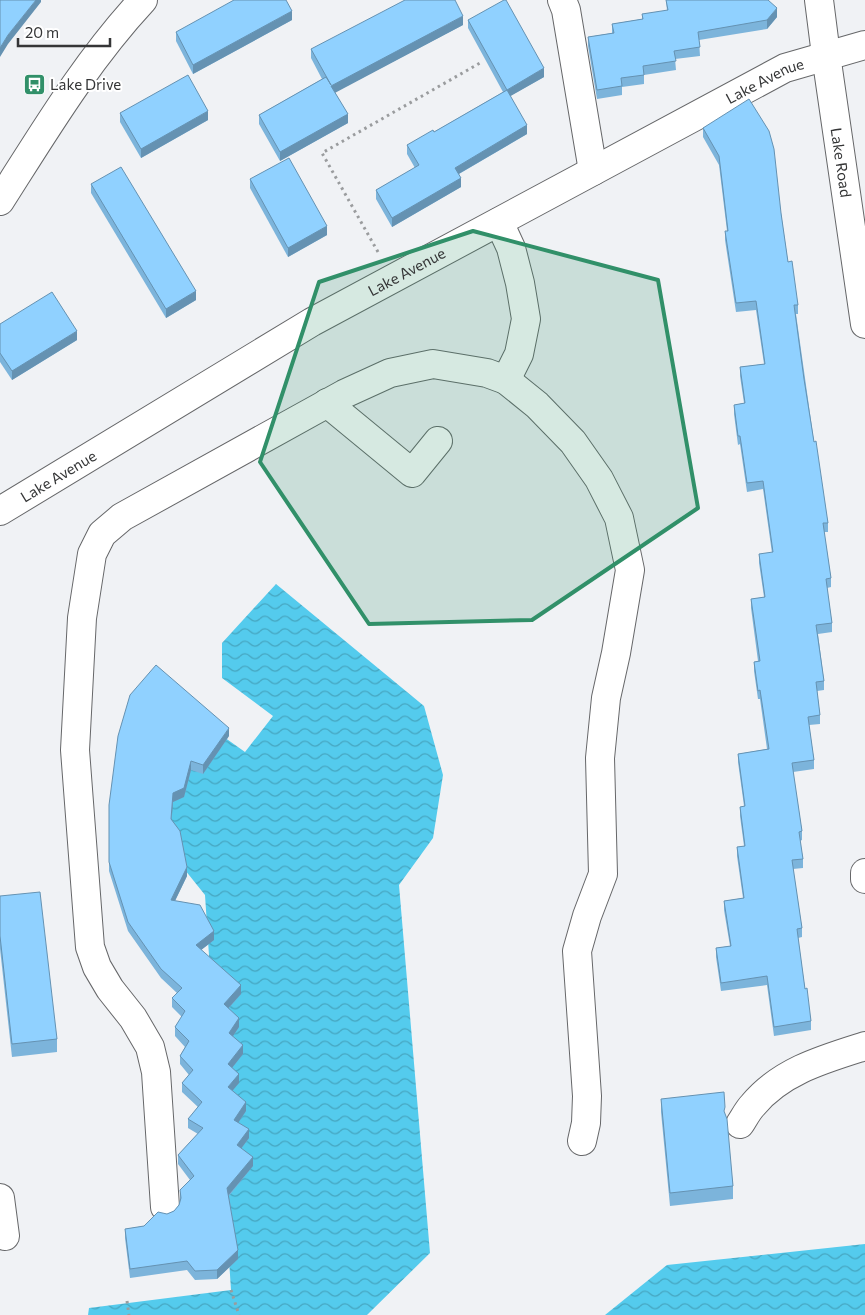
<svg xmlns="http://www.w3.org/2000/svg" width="865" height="1315" viewBox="0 0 865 1315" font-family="Commissioner,sans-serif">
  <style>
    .water { fill: url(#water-waves) }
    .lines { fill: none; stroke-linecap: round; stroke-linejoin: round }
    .minor-casing { stroke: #666769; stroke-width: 30 }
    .path { stroke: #9a9c9e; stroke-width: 3; stroke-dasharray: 2.5 4; stroke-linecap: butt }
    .minor { stroke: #fff; stroke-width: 28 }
    .wall { fill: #7cb4db }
    .shaded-wall { fill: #6592b2 }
    .building { fill: #90d1ff; stroke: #6592b2 }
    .marked { fill: #319069; fill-opacity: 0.2; stroke: #319069; stroke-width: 4; stroke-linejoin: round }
    .labels { text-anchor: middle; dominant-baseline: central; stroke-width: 4; stroke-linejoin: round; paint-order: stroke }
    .street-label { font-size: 15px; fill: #353637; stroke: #fff }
    .poi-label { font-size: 15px; fill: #353637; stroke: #fff; text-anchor: start }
  </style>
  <defs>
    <pattern id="water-waves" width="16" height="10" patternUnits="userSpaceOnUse" patternTransform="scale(1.25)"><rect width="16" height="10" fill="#54cbed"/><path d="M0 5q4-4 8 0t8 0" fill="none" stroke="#46a6c1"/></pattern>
  </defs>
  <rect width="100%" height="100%" fill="#f0f2f5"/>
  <g class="water">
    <path d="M276,584l148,122 19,69 -10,63 -34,47 31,368 -63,62h-279l1,-7 142,-18 -26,-395 -36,-45 -14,-72 38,-63 52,37 28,-36 -51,-38v-35z"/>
    <path d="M865,1244v71h-260l62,-50z"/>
  </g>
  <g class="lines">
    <defs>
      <g id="minor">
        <path d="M562,0l4,10 27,161"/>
        <path id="s1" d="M819,0l7,55 39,269"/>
        <path d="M0,201c44,-69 87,-141 143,-201"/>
        <path d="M506,380l31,25 36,37 26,37 20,39 11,52 -14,83 -10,45 -6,60 3,116 -16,42 -10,35 10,145 -1,27 -4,18"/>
        <path d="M327,403l85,70 26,-32"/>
        <path id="s2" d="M0,511l312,-189 473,-254 80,-23"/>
        <path d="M865,873v6"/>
        <path d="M740,1124c4,-6 8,-14 13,-19 28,-34 71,-46 112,-59"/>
        <path d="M0,1198l5,38"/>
        <path d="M165,1207l-9,-135 -6,-25 -17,-29 -23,-29 -13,-22 -7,-20 -15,-197 7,-132 10,-64 10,-20 20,-17 222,-123 46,-21 43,-9 54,9 19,7 13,-26 7,-35 -6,-36 -9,-35 -12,-26"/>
      </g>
    </defs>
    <use href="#minor" class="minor-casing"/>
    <g class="path">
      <path d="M378,252l-56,-99 158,-90"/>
      <path d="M231,1290l8,25"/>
      <path d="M127,1301l2,14"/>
    </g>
    <use href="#minor" class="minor"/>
  </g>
  <g class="wall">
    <path d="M666,0l111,17 -10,12 -68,11 1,16 -25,3 1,11 -32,5v9l-22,3v8l-25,4 -9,-53v-9l24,-4v-9l30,-5v-5l25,-3z"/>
    <path d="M292,20l-99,54 -17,-33v-9z"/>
    <path d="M468,20l76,57 -34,19 17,38 -68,40 2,13 -69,40 -16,-28v-9l39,-22 -8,-14v-9l27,-13 69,-40 -35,-64z"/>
    <path d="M463,25l-128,67 13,31 -68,38 -21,-37v-9l63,-36 -11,-21v-9z"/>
    <path d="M120,113l88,7 -67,38 -21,-36z"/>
    <path d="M703,128l78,85 7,49 10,43v9h-2l18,128 14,81v9h-4l7,46v9l-4,1 5,35v9l-14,2 6,47v9l-7,1 3,24v9l-11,1 5,35v9l-21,3 9,59v9l-2,1 3,18v9l-10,1 9,59v9l-4,1 7,51 6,32v9l-37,6 -7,-51 -46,6 -5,-34v-9l14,-2 -6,-36v-9l19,-3 -6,-42v-9l7,-1 -4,-30v-9l4,-1 -6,-44v-8l29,-5 -7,-50h-2l-4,-28v-9l4,-1 -7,-53v-9l13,-2 -5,-34v-9l13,-1 -9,-64 -16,3 -7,-48 -2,1 -4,-31v-9l10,-2 -4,-27v-9l24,-3 -8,-54 -20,2 -11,-72v-9h2l-8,-66 -16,-28z"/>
    <path d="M250,179l77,56 -39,22 -38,-69z"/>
    <path d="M91,184l105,116 -30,18 -75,-125z"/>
    <path d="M0,324l77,16 -65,40 -12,-18z"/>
    <path d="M229,736l-26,38 -12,-4 -7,27 -11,5 -2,18 16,56 -12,25 39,39 -13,10 40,44 -12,14 10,19 -6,9 10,18 -11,14 7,15 -7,8 14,20 -8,12 11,15 -8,11 12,17 -24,30 9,63 -21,20 -22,1 -8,-10 -57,8 -5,-40v-9l19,-3 23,-12 7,-3 5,-6 1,-5v-10l10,-10 -12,-16v-9l20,-21 -10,-6v-9l10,-12 -16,-15v-9l7,-8 -9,-11v-8l5,-9 -10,-11v-9l7,-10 -10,-10v-9l5,-5 -16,-15 -33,-47 -19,-60v-66z"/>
    <path d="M0,896l57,143v13l-45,5 -12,-108z"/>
    <path d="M661,1099l64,16 8,71v13l-63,7 -9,-94z"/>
  </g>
  <g class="shaded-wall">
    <path d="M36,0h5v2l-33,42 -8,13v-9l8,-13z"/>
    <path d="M777,8v9l-10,12v-9z"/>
    <path d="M292,11v9l-99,54v-9z"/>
    <path d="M463,16v9l-132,70v-9z"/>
    <path d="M544,68v9l-37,21v-8z"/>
    <path d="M208,111v9l-67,38v-9z"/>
    <path d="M348,114v9l-68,38v-9z"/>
    <path d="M527,125v9l-72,42v-8z"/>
    <path d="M461,178v9l-69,40v-9z"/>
    <path d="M327,226v9l-39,22v-9z"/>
    <path d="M196,291v9l-30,18v-9z"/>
    <path d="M77,331v9l-65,40v-9z"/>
    <path d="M229,728v8l-26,38v-9z"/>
    <path d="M191,761v9l-7,27 -11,5 -2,26 2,-35z"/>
    <path d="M187,867v9l-16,33v-9z"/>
    <path d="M214,931v9l-18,14v-9z"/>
    <path d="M241,985v9l-17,19v-9z"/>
    <path d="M239,1018v9l-10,15v-9z"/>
    <path d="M243,1045v9l-15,19v-9z"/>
    <path d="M239,1074v9l-11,13v-9z"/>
    <path d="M246,1102v9l-12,18v-9z"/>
    <path d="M249,1129v9l-12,16v-9z"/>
    <path d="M253,1157v9l-26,31v-9z"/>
    <path d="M238,1250v9l-21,20v-9z"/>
  </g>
  <g class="building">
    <path d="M0,0h36l-28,35 -8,13z"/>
    <path d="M234,0h52l6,11 -99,54 -17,-33z"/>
    <path d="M405,0h50l8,16 -132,70 17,28 -68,38 -21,-37 67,-38 5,8 -20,-36z"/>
    <path d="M504,0h2l38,68 -37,22 -39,-70z"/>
    <path d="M666,0h102l9,8 -10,12 -69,12 2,15 -26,4 2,10 -33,5 1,9 -23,3 1,8 -25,4 -9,-53 26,-4 -2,-9 31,-5 -1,-5 26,-4z"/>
    <path d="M188,75l20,36 -67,38 -21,-36z"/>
    <path d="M507,90l20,35 -72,43 6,10 -69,40 -16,-28 43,-25 -12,-20 26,-15 1,2z"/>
    <path d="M749,99l20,32 5,18 7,64 7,49 4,-1 6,44h-4l10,74 10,63 2,-1 12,82h-5l8,55 -5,1 6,44 -16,2 8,56 -8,1 4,33 -12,2 6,43 -22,3 10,68 -3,1 4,27 -11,1 10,68 -5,1 8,60 2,-1 4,33 -37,6 -7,-51 -46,7 -5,-35 15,-2 -7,-45 20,-3 -7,-51 8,-1 -5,-39 5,-1 -7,-52 31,-5 -9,-59 -2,1 -4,-29 6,-1 -9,-62 14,-2 -6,-43 14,-2 -10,-71 -16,2 -7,-47h-2l-4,-31 11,-2 -5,-36 25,-3 -9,-63 -20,2 -11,-72h3l-9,-75 -16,-28z"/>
    <path d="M289,158l38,68 -39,22 -38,-69z"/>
    <path d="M121,167l75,124 -30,18 -75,-125z"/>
    <path d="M52,292l25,39 -65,40 -12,-18v-29z"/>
    <path d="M156,665l73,63 -26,37 -12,-4 -7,27 -11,5 -2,26 9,12 7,36 -16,33 29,5 14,26 -18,14 45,40 -17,19 15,14 -10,15 14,12 -15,19 11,10 -11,13 18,15 -12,18 15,9 -12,16 16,12 -26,31 11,62 -21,20 -22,1 -8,-10 -57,8 -5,-40 19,-3 14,-14 9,2 7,-3 5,-6 2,-7 -1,-8 14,-14 -16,-21 25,-27 -15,-9 14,-17 -20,-19 11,-13 -13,-14 9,-15 -14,-14 10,-16 -13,-13 10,-10 -21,-19 -33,-47 -19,-60v-57l9,-69 12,-41z"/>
    <path d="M40,892l17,147 -45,5 -12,-108v-40z"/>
    <path d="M724,1092l1,15 -1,4 3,8 6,67 -63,7 -9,-94z"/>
  </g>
  <path class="marked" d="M473,231l185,49 40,228 -166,112 -163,4 -109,-162 59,-180z"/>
  <defs>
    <symbol id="bus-square" viewBox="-11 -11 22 22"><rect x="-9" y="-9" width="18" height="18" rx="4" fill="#319069" stroke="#fff"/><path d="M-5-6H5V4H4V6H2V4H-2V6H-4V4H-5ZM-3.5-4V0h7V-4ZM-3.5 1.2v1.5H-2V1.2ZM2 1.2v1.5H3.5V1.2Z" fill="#fff"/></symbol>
  </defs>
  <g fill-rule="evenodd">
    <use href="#bus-square" x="22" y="72" width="25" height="25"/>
  </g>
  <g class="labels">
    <g class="street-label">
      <text stroke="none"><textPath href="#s2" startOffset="878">Lake Avenue</textPath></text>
      <text stroke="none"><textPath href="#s1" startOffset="164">Lake Road</textPath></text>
      <text stroke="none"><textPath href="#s2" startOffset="472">Lake Avenue</textPath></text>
      <text stroke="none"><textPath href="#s2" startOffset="68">Lake Avenue</textPath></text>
    </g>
    <g class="poi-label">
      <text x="50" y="84">Lake Drive</text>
    </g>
  </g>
  <path d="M18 38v8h92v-8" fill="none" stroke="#353637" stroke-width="2.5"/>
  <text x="25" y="38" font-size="15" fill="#353637" stroke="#ffffff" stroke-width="4" paint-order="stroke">20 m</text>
</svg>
